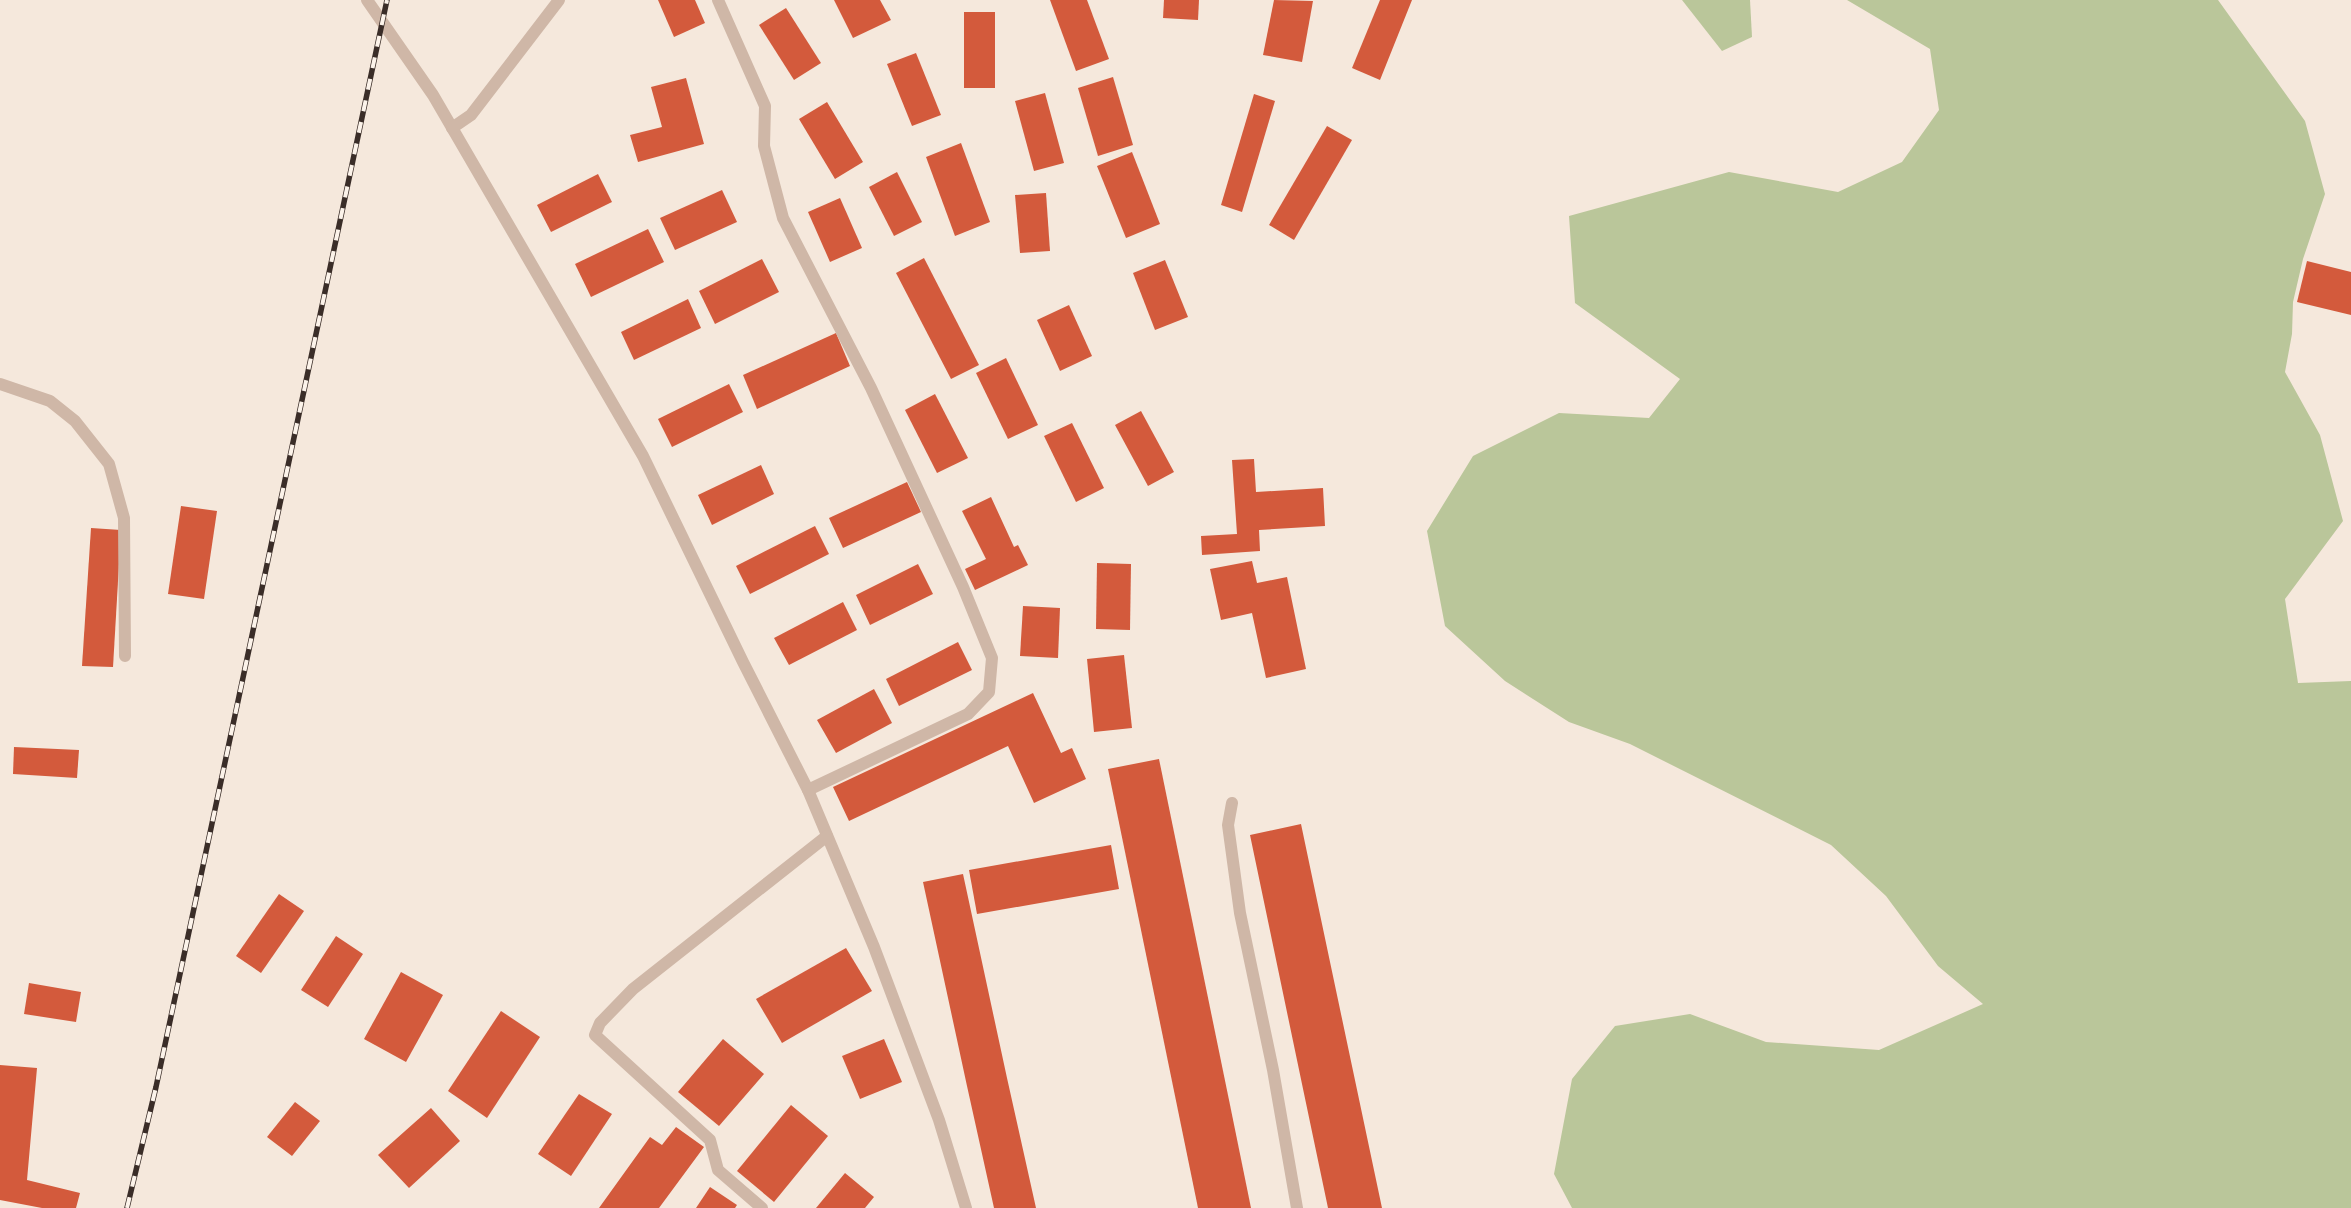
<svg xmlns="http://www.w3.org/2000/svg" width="2351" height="1208" viewBox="0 0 2351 1208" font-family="'Golos Text',sans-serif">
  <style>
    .green { fill: #bac69a }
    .building { fill: #d35a3c }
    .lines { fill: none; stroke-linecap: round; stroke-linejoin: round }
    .minor { stroke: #cfb7a7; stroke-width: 12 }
    .rail-casing { stroke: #3a2d28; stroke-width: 5.5 }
    .rail { stroke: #fcf3ea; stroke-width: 4; stroke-dasharray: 11; stroke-linecap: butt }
  </style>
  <rect width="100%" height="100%" fill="#f5e8dc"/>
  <g class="green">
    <path d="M1682,0h68l2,37 -30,14z"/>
    <path d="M1847,0h371l87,121 20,73 -22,65 -10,43 -1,32 -7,38 35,63 23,86 -58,78 13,84 53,-2v527h-779l-18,-34 18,-95 43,-53 75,-12 76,28 113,8 104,-46 -45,-38 -52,-70 -55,-51 -201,-101 -61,-22 -64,-41 -60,-55 -18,-95 46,-75 86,-43 90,5 31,-39 -105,-76 -6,-87 160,-44 109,20 64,-30 37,-52 -9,-61z"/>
  </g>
  <g class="building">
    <path d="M658,0h37l10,23 -31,14z"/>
    <path d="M834,0h46l11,20 -38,18z"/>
    <path d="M1050,0h37l22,59 -33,12z"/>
    <path d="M1164,0h35l-1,20 -35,-2z"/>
    <path d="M1274,0l39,1 -11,61 -39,-7z"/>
    <path d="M1380,0h32l-32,80 -28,-12z"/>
    <path d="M786,8l35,55 -27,17 -35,-55z"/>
    <rect x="964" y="12" width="31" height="76"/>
    <path d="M916,53l25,62 -29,11 -25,-62z"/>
    <path d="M1113,77l20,68 -35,11 -20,-68z"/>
    <path d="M686,78l18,66 -66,18 -8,-27 32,-8 -11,-40z"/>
    <path d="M1045,93l19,70 -30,8 -19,-70z"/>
    <path d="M1254,94l21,7 -33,111 -21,-7z"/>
    <path d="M827,102l36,60 -28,17 -36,-60z"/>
    <path d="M1327,126l25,14 -58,100 -25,-15z"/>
    <path d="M961,143l29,79 -35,14 -29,-79z"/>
    <path d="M1132,152l28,72 -34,14 -29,-72z"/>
    <path d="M897,172l25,50 -28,14 -25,-49z"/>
    <path d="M598,174l14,28 -61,30 -14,-27z"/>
    <path d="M722,190l15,32 -62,28 -15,-32z"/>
    <path d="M1046,193l4,58 -30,2 -5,-58z"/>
    <path d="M840,198l22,50 -32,14 -22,-50z"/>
    <path d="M648,229l16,33 -73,35 -16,-33z"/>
    <path d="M924,258l55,107 -28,14 -55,-106z"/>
    <path d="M762,259l17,33 -64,32 -16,-33z"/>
    <path d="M1165,260l23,57 -33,13 -22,-57z"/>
    <path d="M2307,261l44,11v43l-54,-13z"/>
    <path d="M688,299l13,29 -67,32 -13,-28z"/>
    <path d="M1069,305l23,51 -32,15 -23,-51z"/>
    <path d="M836,333l14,33 -93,43 -14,-34z"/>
    <path d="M1006,358l32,67 -30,14 -32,-66z"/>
    <path d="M729,384l14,28 -71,35 -14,-28z"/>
    <path d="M935,394l33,64 -31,15 -32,-63z"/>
    <path d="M1141,411l33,61 -26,14 -33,-61z"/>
    <path d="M1072,423l32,65 -28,14 -32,-66z"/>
    <path d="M1254,459l2,33 67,-4 2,38 -66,4 1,21 -58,4 -1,-19 36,-2 -5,-74z"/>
    <path d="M761,465l13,29 -62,31 -14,-30z"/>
    <path d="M907,482l14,30 -78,36 -14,-30z"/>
    <path d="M991,497l23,50 4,-2 10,20 -53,25 -10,-21 21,-10 -24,-48z"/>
    <path d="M181,506l36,5 -13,88 -36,-5z"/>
    <path d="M815,526l14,28 -79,40 -14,-28z"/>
    <path d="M91,528l30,2 -8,137 -31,-1z"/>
    <path d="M1252,561l5,22 30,-6 19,92 -40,9 -14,-65 -31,7 -11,-51z"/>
    <path d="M1097,563l34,1 -1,66 -34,-1z"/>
    <path d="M918,564l15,30 -63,31 -14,-30z"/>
    <path d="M843,602l14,28 -68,35 -15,-27z"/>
    <path d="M1023,606l37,2 -2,50 -38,-2z"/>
    <path d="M958,642l14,28 -73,36 -13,-27z"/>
    <path d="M1124,655l8,73 -38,4 -7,-73z"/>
    <path d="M874,689l18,34 -56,30 -19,-33z"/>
    <path d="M1033,693l28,60 11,-5 14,31 -52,24 -26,-57 -159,75 -16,-34z"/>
    <path d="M14,747l65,3 -2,28 -64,-4z"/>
    <path d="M1159,759l70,341 22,108h-53l-90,-439z"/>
    <path d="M1301,824l21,100 60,284h-54l-26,-124 -52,-249z"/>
    <path d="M1111,845l8,44 -142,25 -8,-44z"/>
    <path d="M963,874l44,204 29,130h-42l-27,-122 -44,-204z"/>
    <path d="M279,894l25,17 -43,62 -25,-17z"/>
    <path d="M336,936l27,18 -35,53 -27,-17z"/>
    <path d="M846,948l26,43 -90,52 -26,-44z"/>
    <path d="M401,972l42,23 -37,67 -42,-23z"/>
    <path d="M29,983l52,9 -5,30 -52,-8z"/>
    <path d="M501,1011l39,26 -53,81 -39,-27z"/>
    <path d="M723,1039l41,35 -45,52 -41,-34z"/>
    <path d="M884,1039l18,43 -42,17 -18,-43z"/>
    <path d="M0,1065l37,3 -10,112 53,13 -4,15h-34l-42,-8z"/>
    <path d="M579,1094l33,20 -41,62 -33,-22z"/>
    <path d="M295,1102l25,19 -28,35 -25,-19z"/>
    <path d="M791,1105l37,31 -54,66 -37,-31z"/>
    <path d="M431,1108l29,33 -51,47 -31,-33z"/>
    <path d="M676,1127l28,20 -45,61h-60l51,-71 12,8z"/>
    <path d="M845,1173l29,24 -9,11h-49z"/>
    <path d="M710,1187l27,18 -2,3h-39z"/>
  </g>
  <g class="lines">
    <g class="minor">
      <path d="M367,0l66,95 210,361 100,206 65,128 66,157 65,173 27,88"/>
      <path d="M718,0l47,106 -1,40 19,72 88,170 92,199 29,71 -3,34 -21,22 -160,76"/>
      <path d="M452,128l19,-13 88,-115"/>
      <path d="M0,384l50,17 25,20 34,43 15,54 1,138"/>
      <path d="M1232,803l-4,22 12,88 33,157 24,138"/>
      <path d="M762,1208l-44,-38 -8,-30 -115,-105 5,-12 33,-34 194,-153"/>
    </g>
    <defs>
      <path id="rail" d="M127,1208l29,-121 231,-1087"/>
    </defs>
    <use href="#rail" class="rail-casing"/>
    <use href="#rail" class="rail"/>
  </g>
</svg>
